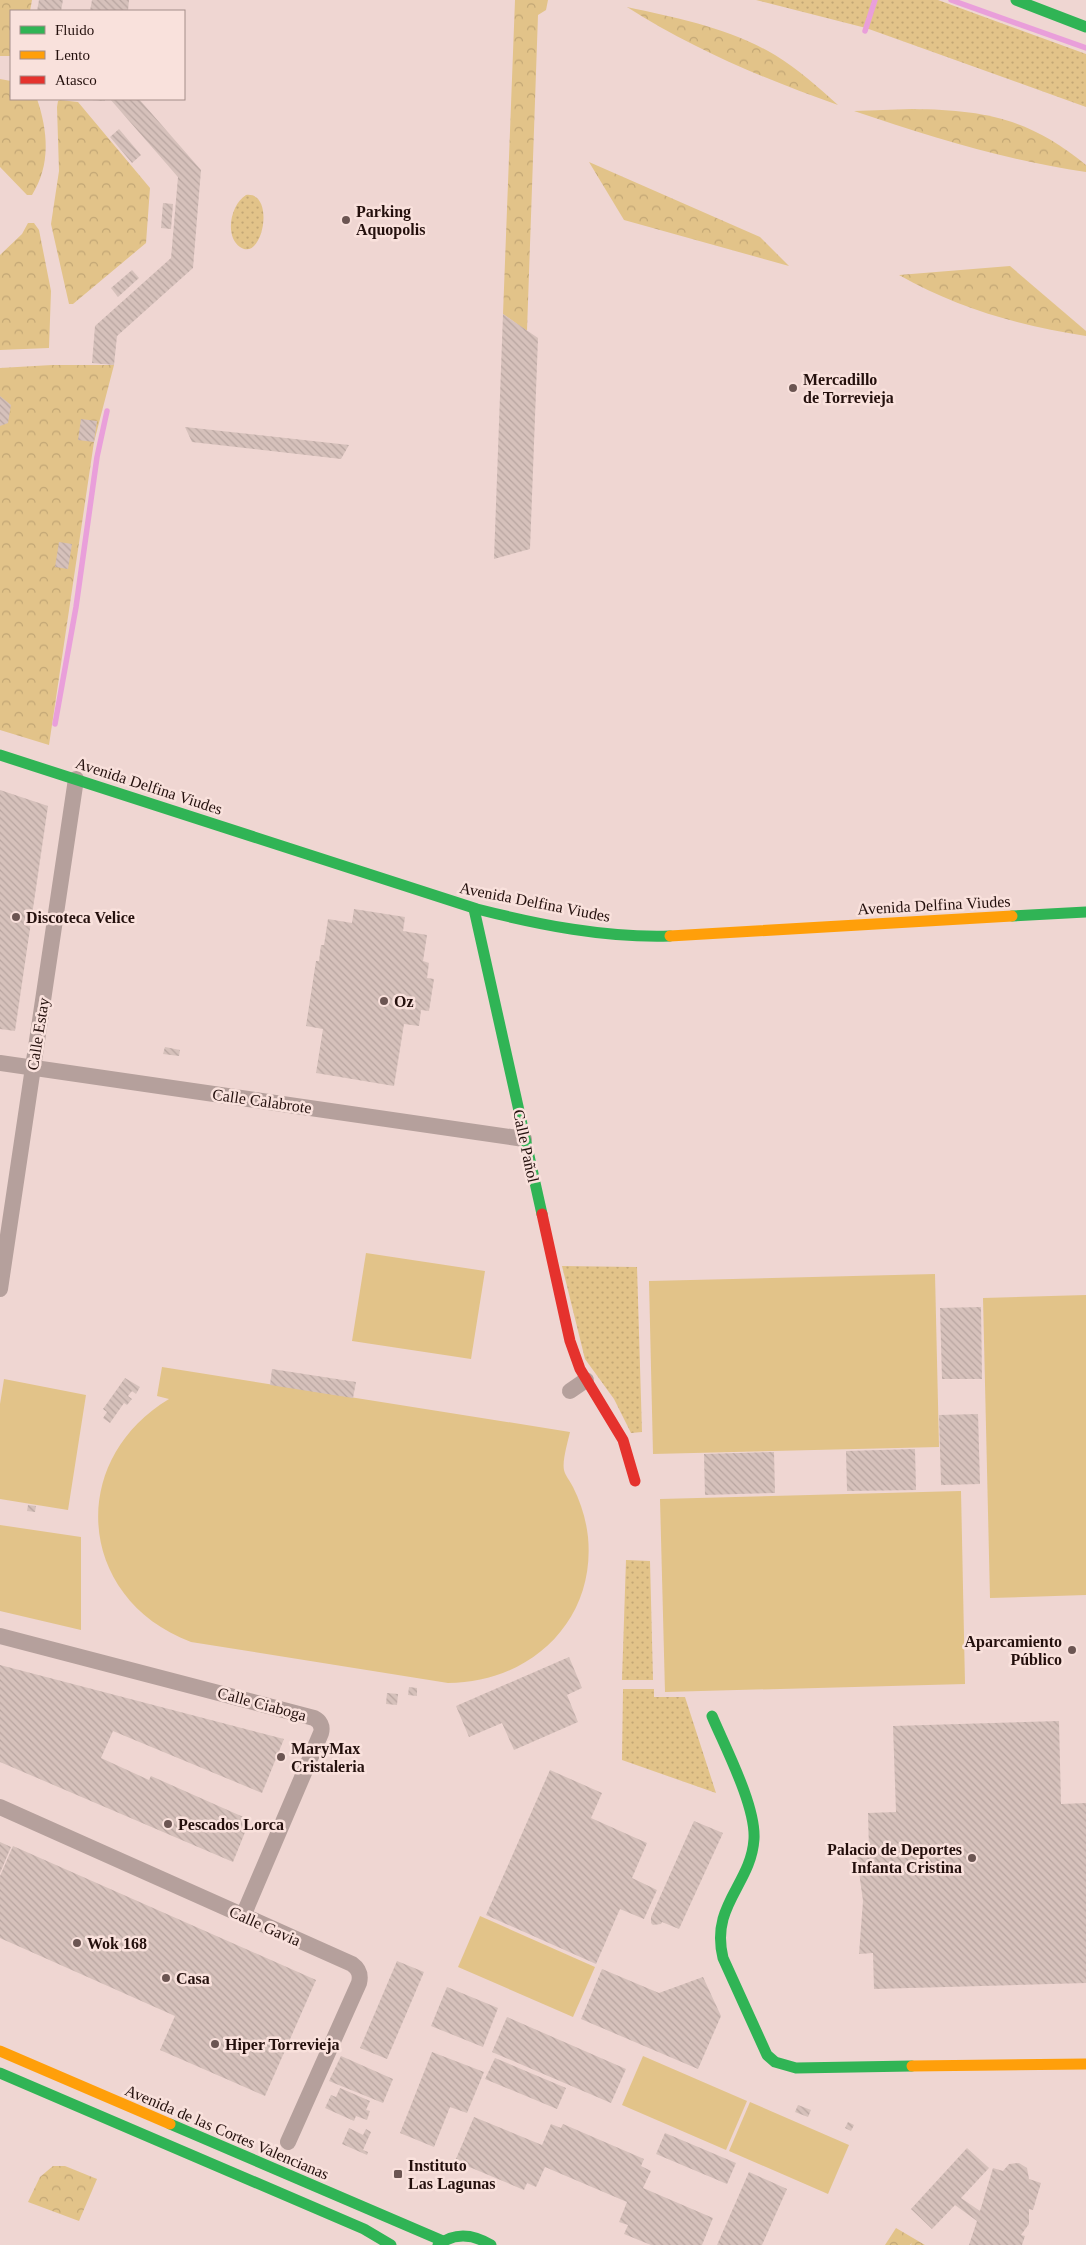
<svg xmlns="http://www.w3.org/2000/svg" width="1086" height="2245" viewBox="0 0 1086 2245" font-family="'Times New Roman',serif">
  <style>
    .grass { fill: url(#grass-dots) }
    .forest { fill: url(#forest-crowns) }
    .pitch { fill: #e2c389 }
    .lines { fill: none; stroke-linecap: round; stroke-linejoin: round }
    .stream { stroke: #e99fda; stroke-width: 5.5 }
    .building { fill: url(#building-back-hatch) }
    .street { stroke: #b5a09c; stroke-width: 16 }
    .fast { stroke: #30b455; stroke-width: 11 }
    .slow { stroke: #ff9f0a; stroke-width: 11 }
    .jam { stroke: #e5322d; stroke-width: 11 }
    .poi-dot { fill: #6b5552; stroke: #f9e1dc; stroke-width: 2 }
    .labels { text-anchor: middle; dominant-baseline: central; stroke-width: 5; stroke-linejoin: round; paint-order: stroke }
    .poi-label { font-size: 16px; font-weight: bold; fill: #24100d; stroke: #f9e1dc; text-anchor: start }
    .street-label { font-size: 16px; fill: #24100d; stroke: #f9e1dc }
  </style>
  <defs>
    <pattern id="grass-dots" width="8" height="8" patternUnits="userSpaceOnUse" patternTransform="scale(1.25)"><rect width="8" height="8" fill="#e2c389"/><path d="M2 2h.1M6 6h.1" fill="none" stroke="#c2a675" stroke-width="1.8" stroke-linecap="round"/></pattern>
    <pattern id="forest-crowns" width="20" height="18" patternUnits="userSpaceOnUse" patternTransform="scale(1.25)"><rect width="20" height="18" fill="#e2c389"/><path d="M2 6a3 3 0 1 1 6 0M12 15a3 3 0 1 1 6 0" fill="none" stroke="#c2a675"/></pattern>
    <pattern id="building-back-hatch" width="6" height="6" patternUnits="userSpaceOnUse" patternTransform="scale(1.25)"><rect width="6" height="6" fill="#d6c1bb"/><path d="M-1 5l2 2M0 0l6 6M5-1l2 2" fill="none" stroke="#b8a5a0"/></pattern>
  </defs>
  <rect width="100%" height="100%" fill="#efd6d2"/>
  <g class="grass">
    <path d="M756,0h182l148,54v53l-220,-79z"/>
    <path d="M246,195c30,-4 17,68 -6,52 -16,-11 -9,-43 6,-52z"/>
    <path d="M562,1266l75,1 5,165 -11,1 -17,-34 -29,-40z"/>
    <path d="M626,1560l24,1 3,119h-31z"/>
    <path d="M623,1689h31v8h31l31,96 -94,-33z"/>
  </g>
  <g class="forest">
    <path d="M0,0h32l-2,11h-19v45h-11z"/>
    <path d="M515,0h33l-2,10 -8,5 -11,316 -24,-17z"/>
    <path d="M627,7c51,11 102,21 148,48 23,14 43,32 63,50 -74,-26 -145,-56 -211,-98z"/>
    <path d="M0,79l11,2v18h26c11,32 14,66 -5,96h-5l-27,-28z"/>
    <path d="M60,100l18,2 72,86 -4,55 -73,61h-4l-18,-80 8,-53 -2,-64 1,-6z"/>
    <path d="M912,109c72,1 117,9 174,56v7c-80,-12 -156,-35 -232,-61z"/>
    <path d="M589,162l171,75 29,29 -165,-46z"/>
    <path d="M28,223h6l5,7 12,61 -2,57 -49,2v-95l22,-21z"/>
    <path d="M1010,266l76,65v5c-66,-10 -129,-28 -187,-61z"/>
    <path d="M52,365h62l-20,77 -45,303 -49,-15v-362z"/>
    <path d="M53,2166h12l32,13 -18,42 -51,-19 12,-25z"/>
    <path d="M896,2228l29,17h-14l1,-2 -2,2h-25z"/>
  </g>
  <g class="pitch">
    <path d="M366,1253l119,18 -14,88 -119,-18z"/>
    <path d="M935,1274l4,173 -286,7 -4,-173z"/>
    <path d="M1086,1295v300l-96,3 -7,-300z"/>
    <path d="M162,1367l408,65c-2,9 -8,29 -6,38 1,5 6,11 9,17 8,16 13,32 15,50 8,85 -59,146 -140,146l-257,-41c-114,-43 -125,-181 -22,-243l-12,-3z"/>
    <path d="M4,1379l82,16 -18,115 -68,-11v-95z"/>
    <path d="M961,1491l4,193 -300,8 -5,-193z"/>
    <path d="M0,1525l81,12v93l-81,-19z"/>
    <path d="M480,1916l115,51 -22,50 -115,-50z"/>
    <path d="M643,2056l104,45 -21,49 -104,-45z"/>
    <path d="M750,2102l99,43 -21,49 -99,-43z"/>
  </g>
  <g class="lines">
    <g class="stream">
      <path d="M951,0l135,48"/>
      <path d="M865,31l10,-31"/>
      <path d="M55,724l21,-117 21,-150 10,-46"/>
    </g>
  </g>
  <g class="building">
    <path d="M39,0h24l-2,11h-24z"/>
    <path d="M92,0h37l-1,11h-38z"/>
    <path d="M92,99h13v2l-13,-1z"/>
    <path d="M110,99h29l62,71 -8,98 -76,68 -3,29 -22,-2 3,-37 76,-68 7,-81z"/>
    <path d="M119,129l22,26 -9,8 -22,-26z"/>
    <path d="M163,203l10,1 -2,25 -10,-1z"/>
    <path d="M132,270l7,8 -21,19 -7,-9z"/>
    <path d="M503,314l35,24 -8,211 -36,10z"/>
    <path d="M0,396l11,9 -3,18 -8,3z"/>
    <path d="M81,419l16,2 -3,21 -16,-2z"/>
    <path d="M185,427l164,18 -8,14 -149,-17z"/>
    <path d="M59,542l13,2 -4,25 -13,-2z"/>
    <path d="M0,790l48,16 -33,225 -15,-2z"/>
    <path d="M354,909l51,8 -2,14 24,4 -4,26 6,2 -2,15 7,1 -5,32 -8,-1 -2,16 -15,-2 -10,62 -78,-13 7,-44 -17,-3 10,-65h3l2,-16h3l4,-26 24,4z"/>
    <path d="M165,1047l15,3 -1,6 -16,-2z"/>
    <path d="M981,1307l1,72h-40l-2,-71z"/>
    <path d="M272,1369l84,13 -3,16 -83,-13z"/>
    <path d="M125,1378l15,9 -4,7 -4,-3 -4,5 4,3 -5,6 -3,-2 -14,20 -7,-5 4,-6 -4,-3z"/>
    <path d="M978,1414l2,70 -39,1 -2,-70z"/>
    <path d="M915,1449l1,41 -69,1 -1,-40z"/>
    <path d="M774,1452l1,41 -70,2 -1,-41z"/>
    <path d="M28,1505l8,1 -1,6 -8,-1z"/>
    <path d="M569,1657l13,31 -15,7 11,27 -64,28 -12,-27 -33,14 -13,-31z"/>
    <path d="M0,1665l284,74 -22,54 -149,-62 -12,27 48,22 2,-4 99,44 -17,42 -233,-100z"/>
    <path d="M409,1687l8,1v8l-9,-1z"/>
    <path d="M387,1693l11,1 -1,11 -11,-1z"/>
    <path d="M1059,1721l2,83 25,-1v180l-212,6 -1,-36 -14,1 4,-53 -7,-51 13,-1 -1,-36 28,-1 -3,-86z"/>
    <path d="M550,1770l52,23 -11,25 56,25 -15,35 25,12 -13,29 -24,-10 -24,55 -110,-49z"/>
    <path d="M694,1821l29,12 -44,96 -17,-7 -1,2 -8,1 -2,-2v-6z"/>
    <path d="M0,1842l11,5 -11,26z"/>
    <path d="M13,1846l303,134 -51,116 -105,-46 15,-34 -175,-78v-62z"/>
    <path d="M397,1961l27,11 -37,87 -27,-11z"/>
    <path d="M602,1969l57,24 44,-16 18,39 -23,53 -117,-50z"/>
    <path d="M447,1987l51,21 -15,39 -52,-21z"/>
    <path d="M507,2017l119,52 -15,34 -119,-51z"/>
    <path d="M432,2052l52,20 -17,41 -17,-6 -16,40 -34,-14z"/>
    <path d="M341,2056l52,23 -10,24 -54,-22z"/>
    <path d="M495,2058l71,30 -9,21 -72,-30z"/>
    <path d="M340,2088l30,13 -4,9 4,1 -3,9 -11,-4 -2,5 -29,-13 6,-13 5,2z"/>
    <path d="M798,2105l13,5 -3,7 -13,-5z"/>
    <path d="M474,2117l68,28 9,-21 10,4 2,-4 81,35 -3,7 10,5 -8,17 70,30 -11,27h-51l-27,-11 4,-9 -9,-3 8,-20 -82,-35 -9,20 -9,-4 -3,7 -69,-29z"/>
    <path d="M848,2122l6,3 -3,6 -6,-3z"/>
    <path d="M349,2128l14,7 3,-6 5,3 -8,18 5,2 -1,3 -25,-11z"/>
    <path d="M665,2133l71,30 -9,21 -71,-30z"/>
    <path d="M967,2148l22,20 -28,30 19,13 13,-43 10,3 6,-7 10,-1 8,5 2,11 12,4 -8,27 -4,-1v15l-8,11 4,1 -3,9h-53l8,-24 -22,-16 -23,24 -21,-20z"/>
    <path d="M749,2172l38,17 -25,56h-45z"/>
  </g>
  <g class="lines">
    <g class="street">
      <path d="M0,1063l524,76"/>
      <path d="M0,1289l76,-510"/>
      <path d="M570,1391l16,-11"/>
      <path d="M0,1636l314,82c6,3 9,8 7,15l-78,183"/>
      <path d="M0,1807l352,157c7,5 9,11 7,19l-71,159"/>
    </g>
    <g class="fast">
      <path d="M1016,0l70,27"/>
      <path d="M0,755l477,154c63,16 128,29 193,27"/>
      <path d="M474,909l68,305"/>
      <path d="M1012,916l74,-4"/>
      <path d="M712,1716c13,31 44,90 42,123 -3,46 -44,66 -31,119l44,97 8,7 21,6 116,-2"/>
      <path d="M0,2073l364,156 27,16"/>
      <path d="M170,2124l273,117"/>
      <path d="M438,2245c17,-13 35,-11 53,0"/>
    </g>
    <g class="slow">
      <path d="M670,936l342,-20"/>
      <path d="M0,2051l170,73"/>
      <path d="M912,2066l174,-2"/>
    </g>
    <path class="jam" d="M542,1214l28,127 10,28 43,71 12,41"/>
  </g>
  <g class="poi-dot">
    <circle cx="346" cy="220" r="5"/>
    <circle cx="793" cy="388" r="5"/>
    <circle cx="16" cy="917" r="5"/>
    <circle cx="384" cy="1001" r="5"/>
    <circle cx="1072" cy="1650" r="5"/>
    <circle cx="281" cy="1757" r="5"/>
    <circle cx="168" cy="1824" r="5"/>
    <circle cx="972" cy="1858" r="5"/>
    <circle cx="77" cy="1943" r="5"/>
    <circle cx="166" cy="1978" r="5"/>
    <circle cx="215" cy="2044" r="5"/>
    <rect x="393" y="2169" width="10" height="10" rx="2.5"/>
  </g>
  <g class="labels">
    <g class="poi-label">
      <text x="356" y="211">Parking<tspan x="356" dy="18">Aquopolis</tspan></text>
      <text x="803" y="379">Mercadillo<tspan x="803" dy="18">de Torrevieja</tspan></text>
      <text x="26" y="917">Discoteca Velice</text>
      <text x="394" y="1001">Oz</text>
      <text x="1062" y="1641" text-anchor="end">Aparcamiento<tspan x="1062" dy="18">Público</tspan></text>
      <text x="291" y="1748">MaryMax<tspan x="291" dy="18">Cristaleria</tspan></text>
      <text x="178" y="1824">Pescados Lorca</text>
      <text x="962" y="1849" text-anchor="end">Palacio de Deportes<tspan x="962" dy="18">Infanta Cristina</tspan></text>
      <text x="87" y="1943">Wok 168</text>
      <text x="176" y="1978">Casa</text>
      <text x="225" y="2044">Hiper Torrevieja</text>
      <text x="408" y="2165">Instituto<tspan x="408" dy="18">Las Lagunas</tspan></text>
    </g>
    <g class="street-label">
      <text transform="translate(149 786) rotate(18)">Avenida Delfina Viudes</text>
      <text transform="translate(535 902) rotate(11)">Avenida Delfina Viudes</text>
      <text transform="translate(934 905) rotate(-3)">Avenida Delfina Viudes</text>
      <text transform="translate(38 1034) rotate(-81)">Calle Estay</text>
      <text transform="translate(262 1101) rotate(8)">Calle Calabrote</text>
      <text transform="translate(526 1146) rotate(78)">Calle Pañol</text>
      <text transform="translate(262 1704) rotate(15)">Calle Ciaboga</text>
      <text transform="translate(265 1926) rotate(24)">Calle Gavia</text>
      <text transform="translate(227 2132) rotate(23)">Avenida de las Cortes Valencianas</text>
    </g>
  </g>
  <rect x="10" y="10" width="175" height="90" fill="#f9e1dc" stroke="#a48d89"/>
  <rect x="20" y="26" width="25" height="8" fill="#30b455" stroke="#a48d89"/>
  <text x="55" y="35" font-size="15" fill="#24100d">Fluido</text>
  <rect x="20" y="51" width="25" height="8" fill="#ff9f0a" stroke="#a48d89"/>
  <text x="55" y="60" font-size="15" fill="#24100d">Lento</text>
  <rect x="20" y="76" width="25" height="8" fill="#e5322d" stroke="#a48d89"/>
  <text x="55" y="85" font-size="15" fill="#24100d">Atasco</text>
</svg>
